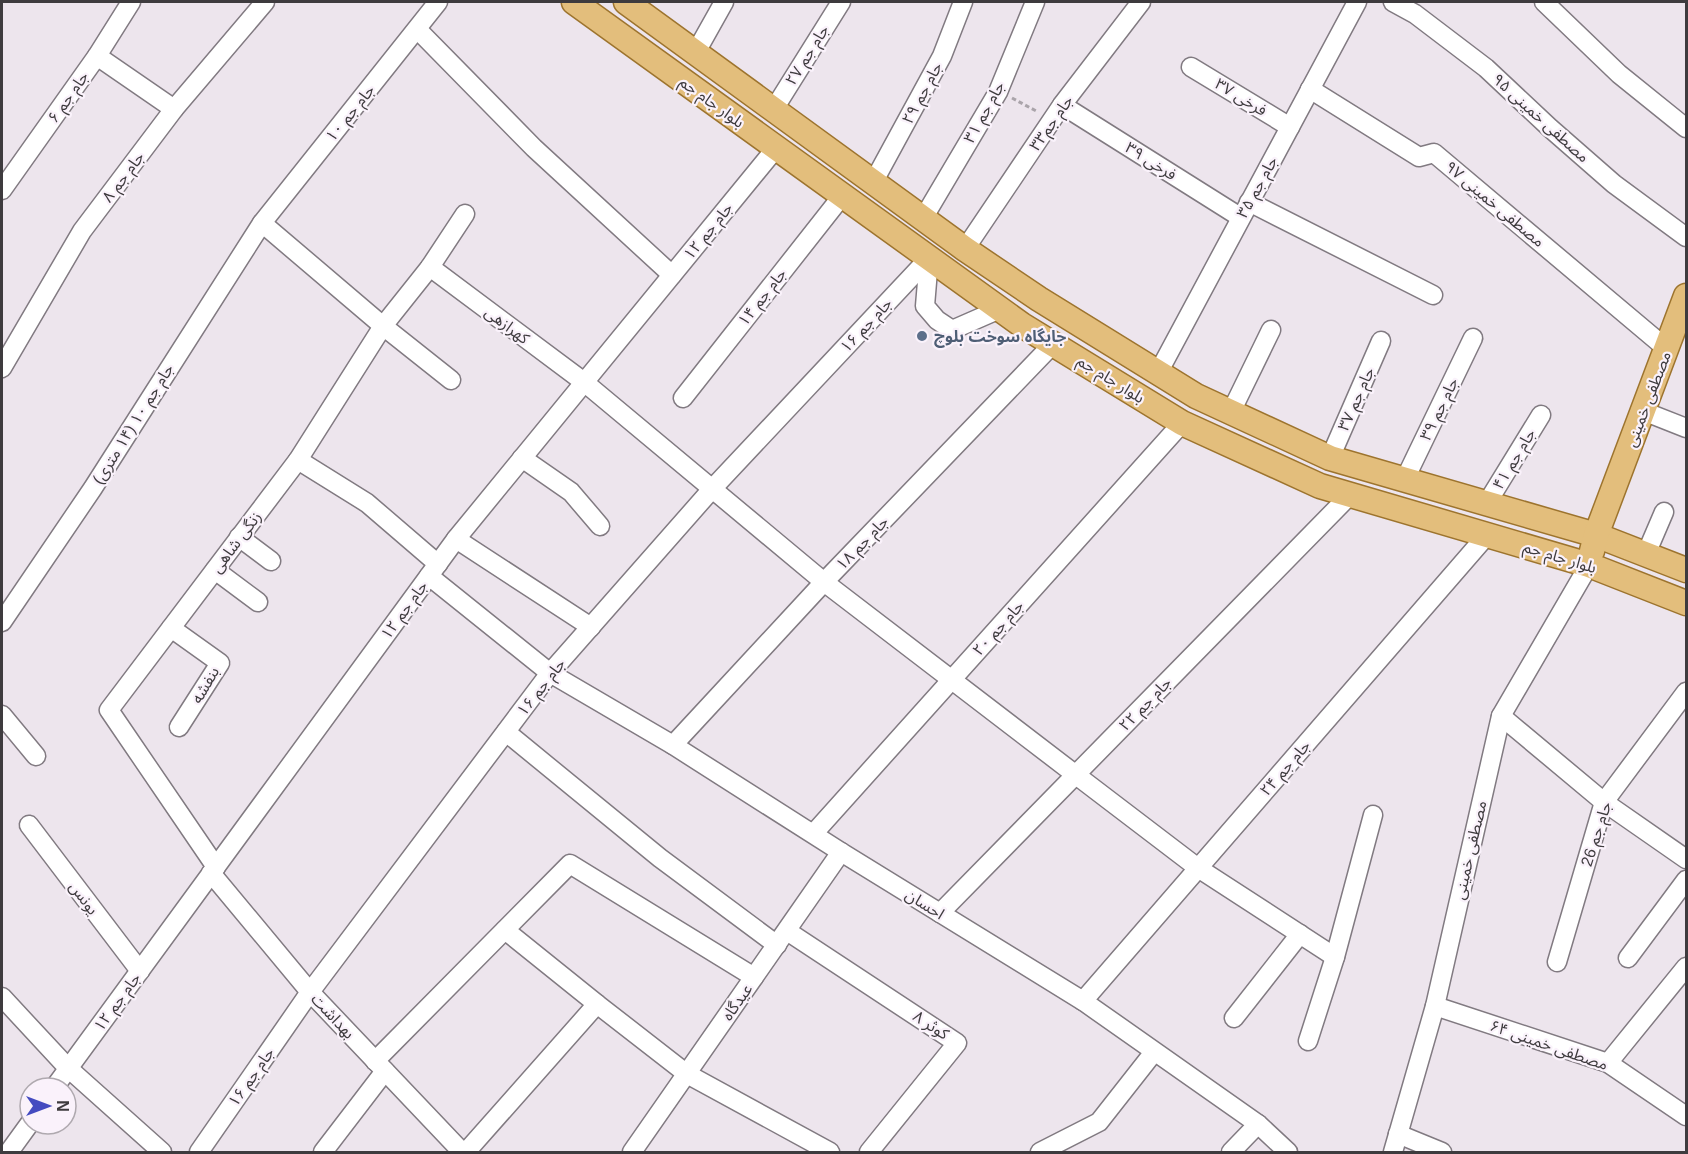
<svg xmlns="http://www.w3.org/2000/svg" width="1688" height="1154" viewBox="0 0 1688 1154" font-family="Helvetica,'Noto Sans Arabic',sans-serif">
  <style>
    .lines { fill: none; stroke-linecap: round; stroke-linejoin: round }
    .minor-casing { stroke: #817a81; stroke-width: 21 }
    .major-casing { stroke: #9d742e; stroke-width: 27 }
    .path { stroke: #aaa4aa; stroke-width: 3; stroke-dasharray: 4.5 3; stroke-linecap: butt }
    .minor { stroke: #fff; stroke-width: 18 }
    .major { stroke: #e3be7c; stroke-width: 24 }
    .service-dot { fill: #5c6f8a; stroke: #faf2fb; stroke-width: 2 }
    .labels { text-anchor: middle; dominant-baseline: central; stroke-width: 4.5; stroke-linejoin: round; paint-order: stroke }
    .street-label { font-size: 16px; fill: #3e3b3e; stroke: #faf2fb }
    .service-label { font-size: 16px; font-weight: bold; fill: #4e5e75; stroke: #faf2fb; text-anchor: start }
  </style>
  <rect width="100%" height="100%" fill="#ede5ed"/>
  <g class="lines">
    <defs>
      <g id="minor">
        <path d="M1393,2l22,12 71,54 64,60 64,56 72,53"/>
        <path d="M1544,2l75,72 67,54"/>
        <path d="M418,30l116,118 138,127"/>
        <path d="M696,52l28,-50"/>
        <path d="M97,56l77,53"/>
        <path d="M1191,67l99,60"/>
        <path d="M1310,89l109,68 15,-4 233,196"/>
        <path d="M1062,105l178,112"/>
        <path d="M774,109l67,-107"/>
        <path d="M874,181l68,-125 21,-54"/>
        <path d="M2,190l95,-134 34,-54"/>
        <path d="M1249,202l184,93"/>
        <path d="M924,217l74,-125 37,-90"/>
        <path d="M262,223l121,103 68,54"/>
        <path d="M965,249l97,-144 79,-103"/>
        <path d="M929,258l-4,48 12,14 15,10 48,-21"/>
        <path d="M430,267l154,115 240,200 252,193 122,93 137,89"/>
        <path d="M2,368l80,-137 92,-122 91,-107"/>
        <path d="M1158,373l199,-371"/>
        <path d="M683,398l159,-202"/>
        <path d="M1643,411l43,17"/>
        <path d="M1231,412l40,-82"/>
        <path d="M522,458l49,34 29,34"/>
        <path d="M1330,458l51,-117"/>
        <path d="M298,460l69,43 71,61"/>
        <path d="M1405,479l68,-141"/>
        <path d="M1487,503l54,-88"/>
        <path d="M239,537l32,24"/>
        <path d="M456,539l135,88"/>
        <path d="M1646,554l18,-42"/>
        <path d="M215,570l43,32"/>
        <path d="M429,576l121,97 123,72 168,107 242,149 175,123 30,28"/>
        <path d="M2,622l91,-134 169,-265 176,-221"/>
        <path d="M171,628l49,35 -41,64"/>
        <path d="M2,715l34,41"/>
        <path d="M1501,716l103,86 82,57"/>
        <path d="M506,732l154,126 117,87"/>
        <path d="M673,745l151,-163 229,-238"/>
        <path d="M29,825l111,146"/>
        <path d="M814,833l368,-410"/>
        <path d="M216,867l-107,-157 189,-250 85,-134 47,-59 35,-53"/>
        <path d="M211,873l99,119 152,160"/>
        <path d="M940,913l410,-418"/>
        <path d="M787,931l170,112 -88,109"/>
        <path d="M1628,958l58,-78"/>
        <path d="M1557,962l47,-160 82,-110"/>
        <path d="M2,997l66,71 94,84"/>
        <path d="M1083,1001l404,-466"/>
        <path d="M597,1004l90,70 143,78"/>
        <path d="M1435,1006l173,57 78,53"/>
        <path d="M1234,1018l66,-84"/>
        <path d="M1308,1041l27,-84 38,-142"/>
        <path d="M375,1061l195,-197 184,113"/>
        <path d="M1608,1063l78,-96"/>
        <path d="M54,1088l402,-549 320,-391"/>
        <path d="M1398,1134l44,18"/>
        <path d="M9,1152l21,-29"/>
        <path d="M199,1152l111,-160 240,-319 162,-184 217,-231"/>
        <path d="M323,1152l62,-81"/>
        <path d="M466,1152l131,-148 -92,-74"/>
        <path d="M632,1152l209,-300"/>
        <path d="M1040,1152l59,-30 55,-70"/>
        <path d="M1231,1152l27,-28"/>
        <path d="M1393,1152l42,-146 66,-290 88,-151"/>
      </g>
      <g id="major">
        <path d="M574,2l448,323 160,98 138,63 269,79 97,38"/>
        <path d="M626,2l339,247 74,50 157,97 134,62 266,77 90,35"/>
        <path d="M1592,551l4,-16 90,-239"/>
      </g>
    </defs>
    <use href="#minor" class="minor-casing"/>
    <use href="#major" class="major-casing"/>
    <path class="path" d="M1012,98l26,14"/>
    <use href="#minor" class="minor"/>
    <use href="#major" class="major"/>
  </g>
  <circle class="service-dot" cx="922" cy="336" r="6"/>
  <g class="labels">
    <g class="street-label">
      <text transform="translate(807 55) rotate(-58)">جام جم ۲۷</text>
      <text transform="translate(922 93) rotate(-62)">جام جم ۲۹</text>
      <text transform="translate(68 97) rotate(-55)">جام جم ۶</text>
      <text transform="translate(1241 97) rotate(31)">فرخی ۳۷</text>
      <text transform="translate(712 102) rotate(36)">بلوار جام جم</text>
      <text transform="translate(984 112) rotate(-61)">جام جم ۳۱</text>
      <text transform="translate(350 113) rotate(-51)">جام جم ۱۰</text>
      <text transform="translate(1541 118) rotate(42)">مصطفی خمینی ۹۵</text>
      <text transform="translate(1051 123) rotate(-55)">جام جم۳۳</text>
      <text transform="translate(1151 161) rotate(32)">فرخی ۳۹</text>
      <text transform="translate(123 177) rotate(-53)">جام جم ۸</text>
      <text transform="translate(1257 187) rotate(-61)">جام جم ۳۵</text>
      <text transform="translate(1495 204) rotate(40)">مصطفی خمینی ۹۷</text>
      <text transform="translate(708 231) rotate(-51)">جام جم ۱۲</text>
      <text transform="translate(762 297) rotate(-52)">جام جم ۱۴</text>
      <text transform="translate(507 325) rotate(37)">کهرازهی</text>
      <text transform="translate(866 325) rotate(-47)">جام جم ۱۶</text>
      <text transform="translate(1111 379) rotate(32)">بلوار جام جم</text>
      <text transform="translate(1356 399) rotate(-66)">جام جم ۳۷</text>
      <text transform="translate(1648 399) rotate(-69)">مصطفی خمینی</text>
      <text transform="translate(1439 409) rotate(-64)">جام جم ۳۹</text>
      <text transform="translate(133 424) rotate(-58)">جام جم ۱۰ (۱۴ متری)</text>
      <text transform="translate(1514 459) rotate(-59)">جام جم ۴۱</text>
      <text transform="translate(236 542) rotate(-53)">زنگی شاهی</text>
      <text transform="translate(862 543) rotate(-46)">جام جم ۱۸</text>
      <text transform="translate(1560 557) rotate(17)">بلوار جام جم</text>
      <text transform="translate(404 610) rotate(-54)">جام جم ۱۲</text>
      <text transform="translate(998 628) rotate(-48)">جام جم ۲۰</text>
      <text transform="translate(205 685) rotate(-60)">بنفشه</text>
      <text transform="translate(541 687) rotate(-52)">جام جم ۱۶</text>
      <text transform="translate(1145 704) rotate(-46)">جام جم ۲۲</text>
      <text transform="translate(1285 768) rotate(-49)">جام جم ۲۴</text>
      <text transform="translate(1596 834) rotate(-72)">جام جم 26</text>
      <text transform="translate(1470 850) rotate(-77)">مصطفی خمینی</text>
      <text transform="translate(84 898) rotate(53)">یونس</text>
      <text transform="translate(925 904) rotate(32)">احسان</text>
      <text transform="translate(117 1002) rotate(-54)">جام جم ۱۲</text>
      <text transform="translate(737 1002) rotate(-55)">عیدگاه</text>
      <text transform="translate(333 1016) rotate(47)">بهداشت</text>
      <text transform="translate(931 1025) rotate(33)">کوثر ۸</text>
      <text transform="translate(1549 1045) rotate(19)">مصطفی خمینی ۶۴</text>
      <text transform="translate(251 1077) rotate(-55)">جام جم ۱۶</text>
    </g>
    <g class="service-label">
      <text x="934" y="336">جایگاه سوخت بلوچ</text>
    </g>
  </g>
  <rect width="1688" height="1154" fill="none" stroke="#3e3b3e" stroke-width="6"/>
  <g transform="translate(48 1106) rotate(90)"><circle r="28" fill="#faf2fb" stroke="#afa9af" stroke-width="1.5"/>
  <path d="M0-4.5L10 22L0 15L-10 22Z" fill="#444bc0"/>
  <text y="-9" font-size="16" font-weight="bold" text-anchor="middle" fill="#3e3b3e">N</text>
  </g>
</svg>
